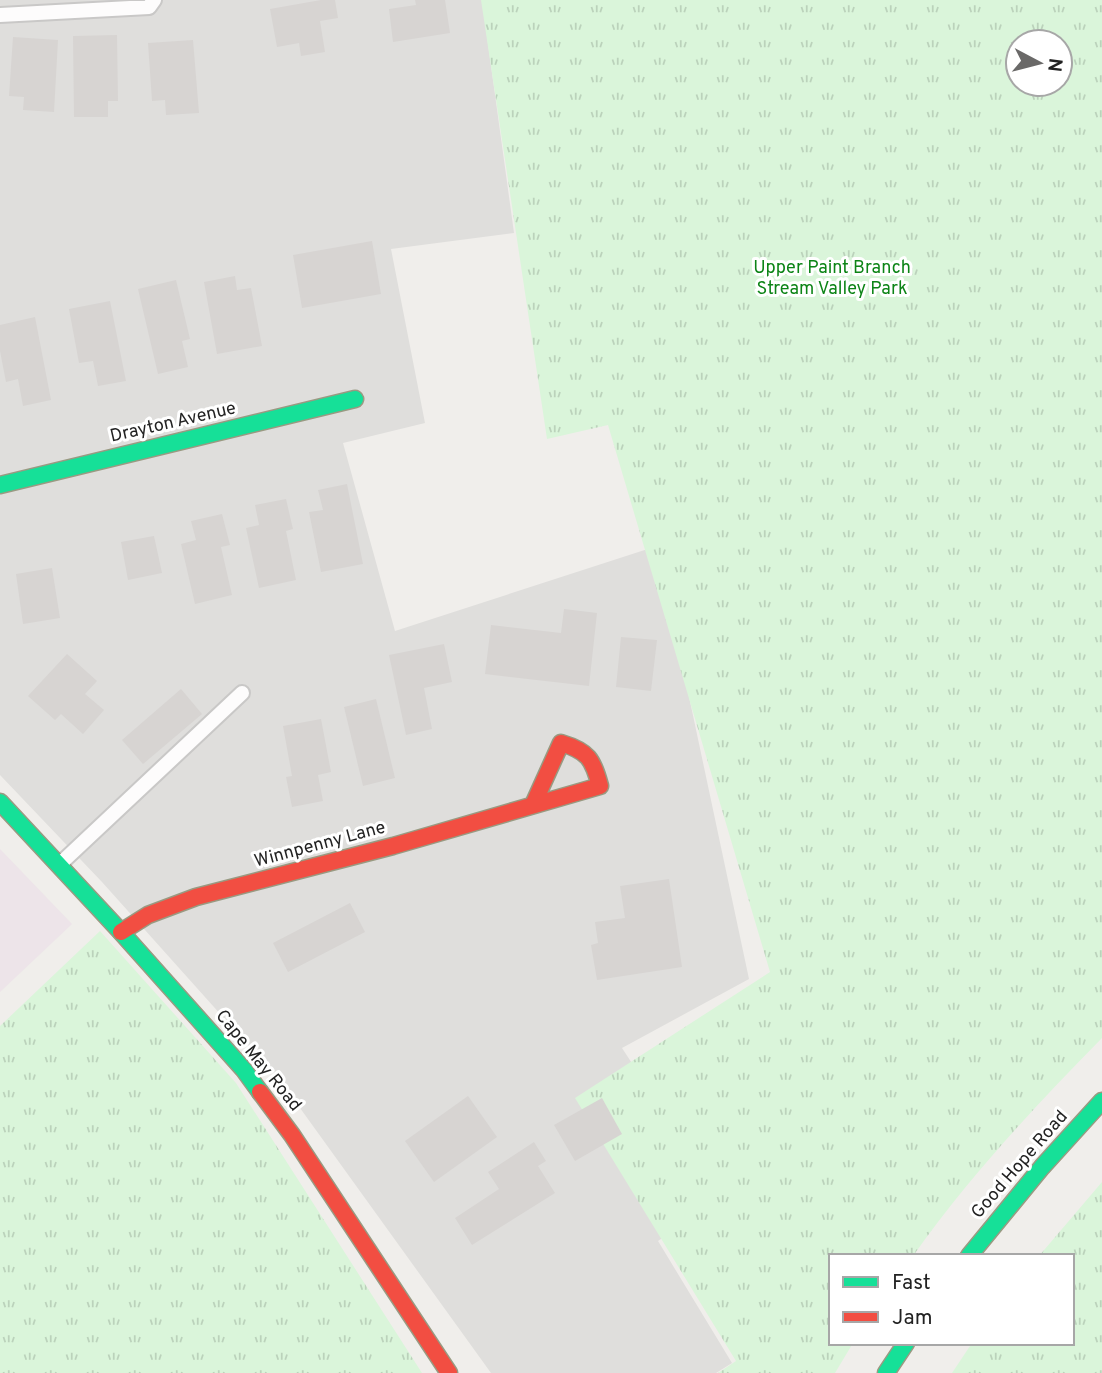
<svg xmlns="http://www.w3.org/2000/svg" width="1102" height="1373" viewBox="0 0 1102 1373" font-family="Overpass,sans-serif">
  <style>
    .residential { fill: #dfdedc }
    .industrial { fill: #ede4e9 }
    .park { fill: url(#park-tufts); fill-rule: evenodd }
    .building { fill: #d7d4d2 }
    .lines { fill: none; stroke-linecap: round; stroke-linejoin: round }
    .lane-casing { stroke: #c9c8c7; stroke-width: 18 }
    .fast-casing { stroke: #999a82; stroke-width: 19 }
    .jam-casing { stroke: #999a82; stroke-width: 19 }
    .lane { stroke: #fdfcfc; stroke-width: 14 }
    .fast { stroke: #16e098; stroke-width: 16 }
    .jam { stroke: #f24e42; stroke-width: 16 }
    .labels { text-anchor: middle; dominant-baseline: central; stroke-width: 6; stroke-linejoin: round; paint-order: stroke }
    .park-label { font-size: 18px; fill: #0c8416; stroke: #fff }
    .street-label { font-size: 18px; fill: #222; stroke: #fff }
  </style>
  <defs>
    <pattern id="park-tufts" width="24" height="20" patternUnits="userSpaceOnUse" patternTransform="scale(1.75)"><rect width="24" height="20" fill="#daf5da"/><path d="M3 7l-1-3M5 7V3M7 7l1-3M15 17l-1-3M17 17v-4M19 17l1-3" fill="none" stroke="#bbd2bb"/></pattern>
  </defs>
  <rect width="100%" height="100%" fill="#f0eeeb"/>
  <path class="residential" d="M0,0h482l32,233 -123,16 34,174 -82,20 52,188 262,-85 92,433 -127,69 98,150 -62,43 74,122 -16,10h-225l-209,-290 -180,-201 -102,-107z"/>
  <path class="industrial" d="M0,849l72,75 -72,68z"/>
  <g class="park">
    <path d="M481,0h621v1038c-68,69 -133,139 -189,218h-82v87h22l-18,30h-117l18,-12 -161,-263 195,-126 -162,-547 -61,14zM1018,42h42v42h-42z"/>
    <path d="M100,931l136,152 186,290h-422v-347z"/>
    <path d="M1102,1182v191h-150l20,-30h100v-87h-33z"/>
  </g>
  <g class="building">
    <path d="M321,0h14l3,18 -18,3 5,31 -24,4 -2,-13 -22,4 -7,-38z"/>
    <path d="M415,0h30l5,33 -57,9 -4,-33 27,-4z"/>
    <path d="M117,35l1,66h-10v16h-34l-1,-81z"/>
    <path d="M13,37l45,3 -4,72 -31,-2 1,-13 -15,-1z"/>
    <path d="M193,40l6,73 -33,2 -1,-15 -13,1 -4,-58z"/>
    <path d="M372,241l9,53 -79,14 -9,-53z"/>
    <path d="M235,276l2,14 14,-2 11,58 -45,8 -13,-72z"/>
    <path d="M176,280l14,59 -8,2 6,26 -30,7 -20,-85z"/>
    <path d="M110,301l16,80 -28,5 -5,-25 -14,2 -10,-54z"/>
    <path d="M35,317l16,83 -28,6 -5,-27 -12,3 -6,-31v-26z"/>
    <path d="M347,484l16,80 -42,8 -12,-60 14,-2 -5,-20z"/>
    <path d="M286,499l7,30 -7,2 10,49 -37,8 -13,-60 13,-3 -4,-20z"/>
    <path d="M222,514l8,31 -9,2 11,48 -37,9 -14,-60 15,-4 -5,-19z"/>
    <path d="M154,536l8,37 -34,7 -7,-38z"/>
    <path d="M52,568l8,50 -37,6 -7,-50z"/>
    <path d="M564,609l33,4 -8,73 -104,-12 6,-49 70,8z"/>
    <path d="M621,637l36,3 -6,51 -35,-4z"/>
    <path d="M444,644l8,38 -28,6 8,41 -26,6 -17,-80z"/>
    <path d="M67,654l30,27 -12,13 19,16 -21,24 -22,-20 -6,6 -27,-24z"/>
    <path d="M181,689l21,25 -59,50 -21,-24z"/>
    <path d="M376,699l19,79 -32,8 -19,-79z"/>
    <path d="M321,719l10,53 -13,3 5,26 -31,6 -6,-30 6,-1 -9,-50z"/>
    <path d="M669,879l13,88 -85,13 -6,-35 7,-2 -3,-21 30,-4 -5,-32z"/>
    <path d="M350,903l15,29 -77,40 -15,-29z"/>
    <path d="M468,1096l29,41 -63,45 -29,-41z"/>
    <path d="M602,1098l20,36 -47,27 -21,-36z"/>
    <path d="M534,1142l12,19 -8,5 17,27 -83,52 -17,-27 44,-29 -11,-17z"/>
  </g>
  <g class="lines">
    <defs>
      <g id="lane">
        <path d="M0,15l149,-8 5,-7"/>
        <path d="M60,864l182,-171"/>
      </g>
      <g id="fast">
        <path d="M0,485l355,-86"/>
        <path d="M0,802l121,130 123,138 16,22"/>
        <path d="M969,1256l73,-89 60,-66"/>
        <path d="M886,1373l20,-30"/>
      </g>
      <g id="jam">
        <path d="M121,932l27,-17 48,-18 197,-51 207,-60c-7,-27 -12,-35 -39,-43l-28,62"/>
        <path d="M260,1092l32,43 157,238"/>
      </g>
    </defs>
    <use href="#lane" class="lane-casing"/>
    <use href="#fast" class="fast-casing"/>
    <use href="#jam" class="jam-casing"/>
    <use href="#lane" class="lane"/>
    <use href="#fast" class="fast"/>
    <use href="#jam" class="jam"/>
  </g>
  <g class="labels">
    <g class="park-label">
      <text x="832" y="268">Upper Paint Branch<tspan x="832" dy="21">Stream Valley Park</tspan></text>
    </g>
    <g class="street-label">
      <text transform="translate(173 423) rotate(-13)">Drayton Avenue</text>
      <text transform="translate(320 845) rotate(-15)">Winnpenny Lane</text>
      <text transform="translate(258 1061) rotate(51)">Cape May Road</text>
      <text transform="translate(1020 1165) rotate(-49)">Good Hope Road</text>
    </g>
  </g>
  <rect x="829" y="1254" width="245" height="91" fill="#ffffff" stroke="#a7a7a7" stroke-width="2"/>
  <rect x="843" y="1277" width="35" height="10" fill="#16e098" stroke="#a7a7a7" stroke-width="2"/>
  <text x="892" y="1289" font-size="21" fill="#222222">Fast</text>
  <rect x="843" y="1312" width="35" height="10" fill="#f24e42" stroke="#a7a7a7" stroke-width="2"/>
  <text x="892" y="1324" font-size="21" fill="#222222">Jam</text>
  <g transform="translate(1039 63) rotate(97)"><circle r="33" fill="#ffffff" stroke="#a7a7a7" stroke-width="2"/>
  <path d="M0-5L12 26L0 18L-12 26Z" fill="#6a6968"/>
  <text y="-10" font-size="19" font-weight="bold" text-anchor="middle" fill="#222222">N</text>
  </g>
</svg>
